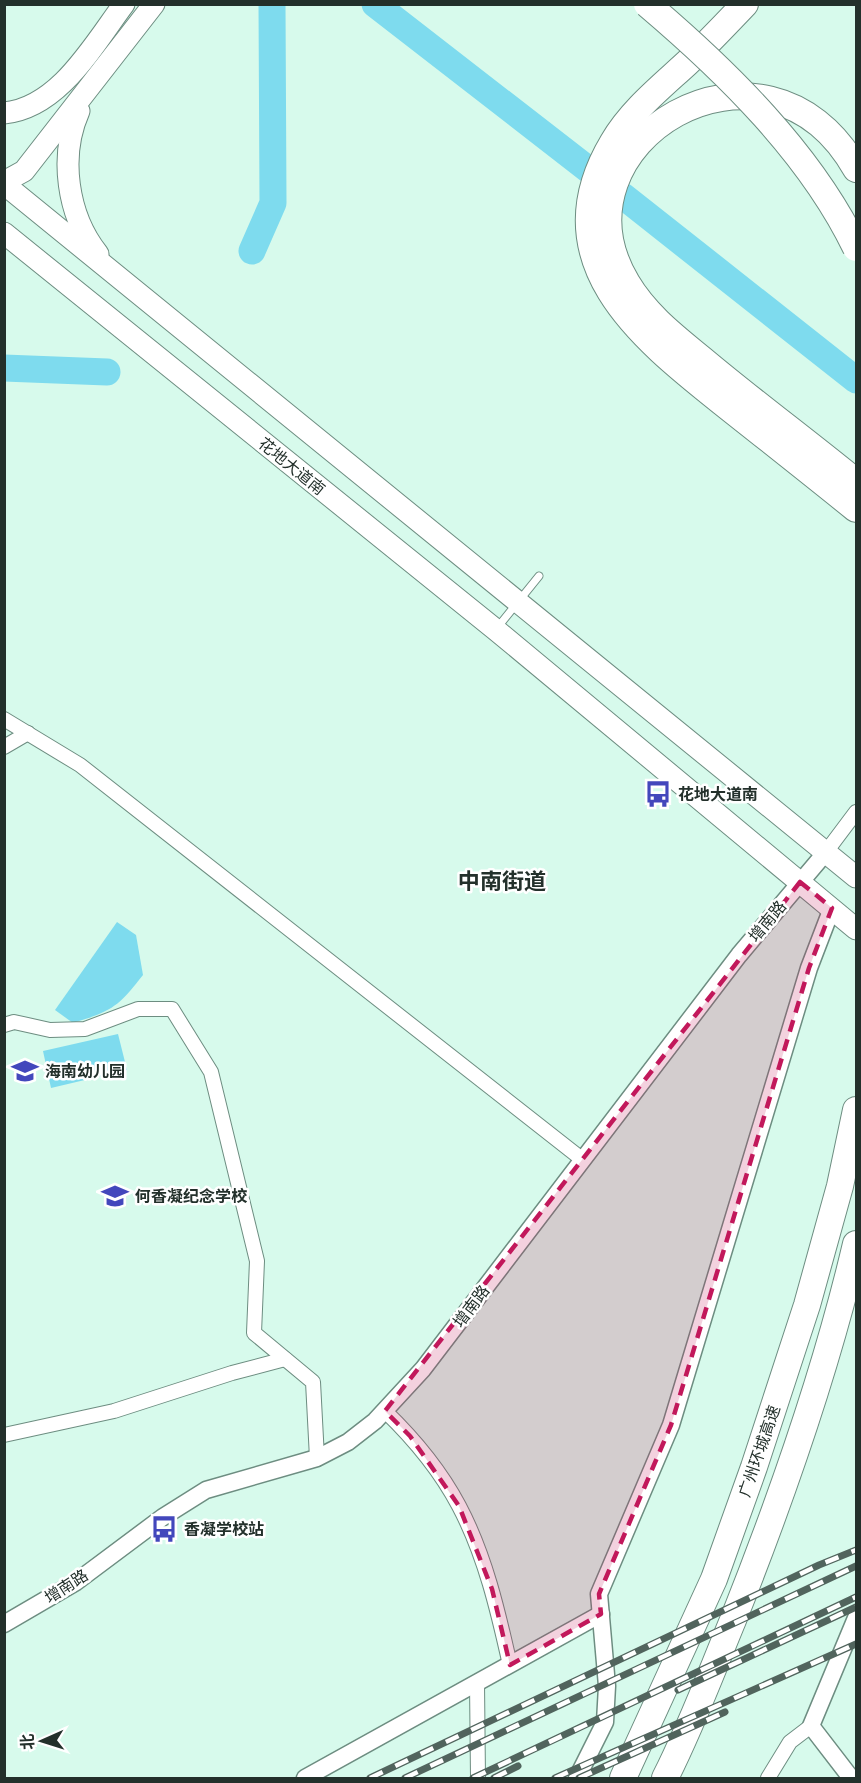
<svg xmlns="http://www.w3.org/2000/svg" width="861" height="1783" viewBox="0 0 861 1783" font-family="'Golos Text','Noto Sans SC',sans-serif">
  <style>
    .water { fill: #7edbee }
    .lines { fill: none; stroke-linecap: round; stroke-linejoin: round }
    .river { stroke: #7edbee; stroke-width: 27 }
    .service-casing { stroke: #6d8d81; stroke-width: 9 }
    .minor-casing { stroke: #6d8d81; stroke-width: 16 }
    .tertiary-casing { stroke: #6d8d81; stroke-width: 19 }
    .primary-casing { stroke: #6d8d81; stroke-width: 23 }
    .motorway-casing { stroke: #6d8d81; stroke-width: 28 }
    .service { stroke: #fff; stroke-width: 7 }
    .minor { stroke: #fff; stroke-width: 14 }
    .tertiary { stroke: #fff; stroke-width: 16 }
    .primary { stroke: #fff; stroke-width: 21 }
    .motorway { stroke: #fff; stroke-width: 26 }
    .rail-casing { stroke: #51645d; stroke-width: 7 }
    .rail { stroke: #fff; stroke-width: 4.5; stroke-dasharray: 14; stroke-linecap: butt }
    .motorway-bridge-casing { stroke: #6d8d81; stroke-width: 28; stroke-linecap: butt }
    .motorway-bridge { stroke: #fff; stroke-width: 26 }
    .marked { fill: #c2185b; fill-opacity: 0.2; stroke: #c2185b; stroke-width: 4.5; stroke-dasharray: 12 8; stroke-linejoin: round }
    .labels { text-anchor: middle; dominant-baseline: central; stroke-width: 5; stroke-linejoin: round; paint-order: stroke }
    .street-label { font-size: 16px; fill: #23302b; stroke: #fff }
    .poi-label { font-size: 16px; font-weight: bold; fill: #23302b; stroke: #fff; text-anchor: start }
    .district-label { font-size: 22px; font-weight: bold; fill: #23302b; stroke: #fff }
  </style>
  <rect width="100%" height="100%" fill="#d7faec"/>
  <g class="water">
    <path d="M117,922l19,13 7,40c-25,32 -31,36 -70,48l-18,-13z"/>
    <path d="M118,1034l9,36 -76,18 -8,-37z"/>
  </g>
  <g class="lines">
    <g class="river">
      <path d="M375,4l214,166"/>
      <path d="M623,196l233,184"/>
      <path d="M252,251l21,-48 -1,-199"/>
      <path d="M4,368l103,4"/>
    </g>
    <defs>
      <path id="service" d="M497,628l42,-52"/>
      <g id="minor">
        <path d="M4,719l76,46 503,395"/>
        <path d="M4,747l24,-14"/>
        <path d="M826,852l30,-40"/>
        <path d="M4,1025l10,-3 36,8 35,-1 53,-20h34l39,63 46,189 -3,72 59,49 4,76"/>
        <path d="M385,1411c28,27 56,61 74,95 26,49 39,105 51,159"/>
        <path d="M4,1435l110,-24 118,-38 53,-14"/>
        <path d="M477,1683l1,95"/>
        <path d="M768,1778l22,-36 21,-16"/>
      </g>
      <g id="tertiary">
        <path d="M4,1624l72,-42 87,-65 43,-27 111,-32 31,-16 27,-21 48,-52 316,-414 87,-103"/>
        <path d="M305,1778l296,-164"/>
        <path d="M577,1778l28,-56 2,-36 -8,-92 72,-169 138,-457 23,-60"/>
        <path d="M851,1778l-40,-52 45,-108"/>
      </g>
      <g id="primary">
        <path d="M79,111c-20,45 -12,104 19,143"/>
        <path d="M4,113c55,-5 90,-69 120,-109"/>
        <path d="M4,182l20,-11 130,-167"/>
        <path d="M4,184l852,693"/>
        <path d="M4,233l492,397 360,299"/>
      </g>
      <g id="motorway">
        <path d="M745,4c-19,20 -38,40 -58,59 -26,24 -56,48 -74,79 -72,120 31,198 115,265 43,34 86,68 128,102"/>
        <path d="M856,169c-90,-160 -313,-26 -229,114 19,32 48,54 76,77 50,42 103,81 153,122"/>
        <path d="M623,1778l91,-199 40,-112 53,-162 33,-119 16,-76"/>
        <path d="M665,1778c26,-51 46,-105 68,-158 49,-123 93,-248 123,-376"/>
      </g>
    </defs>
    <use href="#service" class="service-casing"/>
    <use href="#minor" class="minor-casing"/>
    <use href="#tertiary" class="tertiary-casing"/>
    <use href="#primary" class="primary-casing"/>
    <use href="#motorway" class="motorway-casing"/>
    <use href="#service" class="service"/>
    <use href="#minor" class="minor"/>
    <use href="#tertiary" class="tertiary"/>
    <use href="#primary" class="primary"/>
    <use href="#motorway" class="motorway"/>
    <defs>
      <g id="rail">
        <path d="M678,1690l178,-83"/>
        <path d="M370,1778l449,-213 37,-15"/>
        <path d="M405,1778l451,-212"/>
        <path d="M473,1778l383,-181"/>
        <path d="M494,1778l24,-12"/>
        <path d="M555,1778l301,-134"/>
        <path d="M579,1778l146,-66"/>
      </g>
    </defs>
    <use href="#rail" class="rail-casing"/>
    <use href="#rail" class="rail"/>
    <defs>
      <path id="motorway-bridge" d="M647,4c79,67 164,150 209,244"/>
    </defs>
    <use href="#motorway-bridge" class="motorway-bridge-casing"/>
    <use href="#motorway-bridge" class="motorway-bridge"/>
  </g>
  <path class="marked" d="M800,882l32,26 -23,60 -138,457 -72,169 2,20 -91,51 -18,-76 -33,-83 -49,-70 -25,-25z"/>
  <defs>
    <symbol id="bus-bare" viewBox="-9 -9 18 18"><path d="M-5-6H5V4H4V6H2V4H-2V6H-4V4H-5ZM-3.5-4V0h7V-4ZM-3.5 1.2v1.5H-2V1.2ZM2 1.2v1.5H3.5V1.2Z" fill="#4347bc" stroke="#fff" stroke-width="2.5" paint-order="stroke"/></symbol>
    <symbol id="school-bare" viewBox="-9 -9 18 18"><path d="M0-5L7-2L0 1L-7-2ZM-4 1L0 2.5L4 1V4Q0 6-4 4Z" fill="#4347bc" stroke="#fff" stroke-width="2.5" paint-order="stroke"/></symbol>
  </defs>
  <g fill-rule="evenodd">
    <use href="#bus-bare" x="639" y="775" width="38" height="38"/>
    <use href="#school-bare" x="6" y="1052" width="38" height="38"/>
    <use href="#school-bare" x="96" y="1177" width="38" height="38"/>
    <use href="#bus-bare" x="145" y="1510" width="38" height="38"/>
  </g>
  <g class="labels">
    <g class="street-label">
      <text transform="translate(292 466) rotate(39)">花地大道南</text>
      <text transform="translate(767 921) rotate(-50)">增南路</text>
      <text transform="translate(471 1306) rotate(-53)">增南路</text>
      <text transform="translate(759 1451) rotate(-71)">广州环城高速</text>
      <text transform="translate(66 1586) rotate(-33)">增南路</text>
    </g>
    <g class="poi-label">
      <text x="678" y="794">花地大道南</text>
      <text x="45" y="1071">海南幼儿园</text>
      <text x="135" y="1196">何香凝纪念学校</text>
      <text x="184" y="1529">香凝学校站</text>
    </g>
    <g class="district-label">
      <text x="502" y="880">中南街道</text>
    </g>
  </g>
  <rect width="861" height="1783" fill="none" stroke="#23302b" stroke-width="12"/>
  <g transform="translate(42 1741) rotate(267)" stroke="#ffffff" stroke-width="4.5" paint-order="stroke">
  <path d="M0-4.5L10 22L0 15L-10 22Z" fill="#23302b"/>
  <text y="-9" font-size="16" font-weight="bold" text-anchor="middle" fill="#23302b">北</text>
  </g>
</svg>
